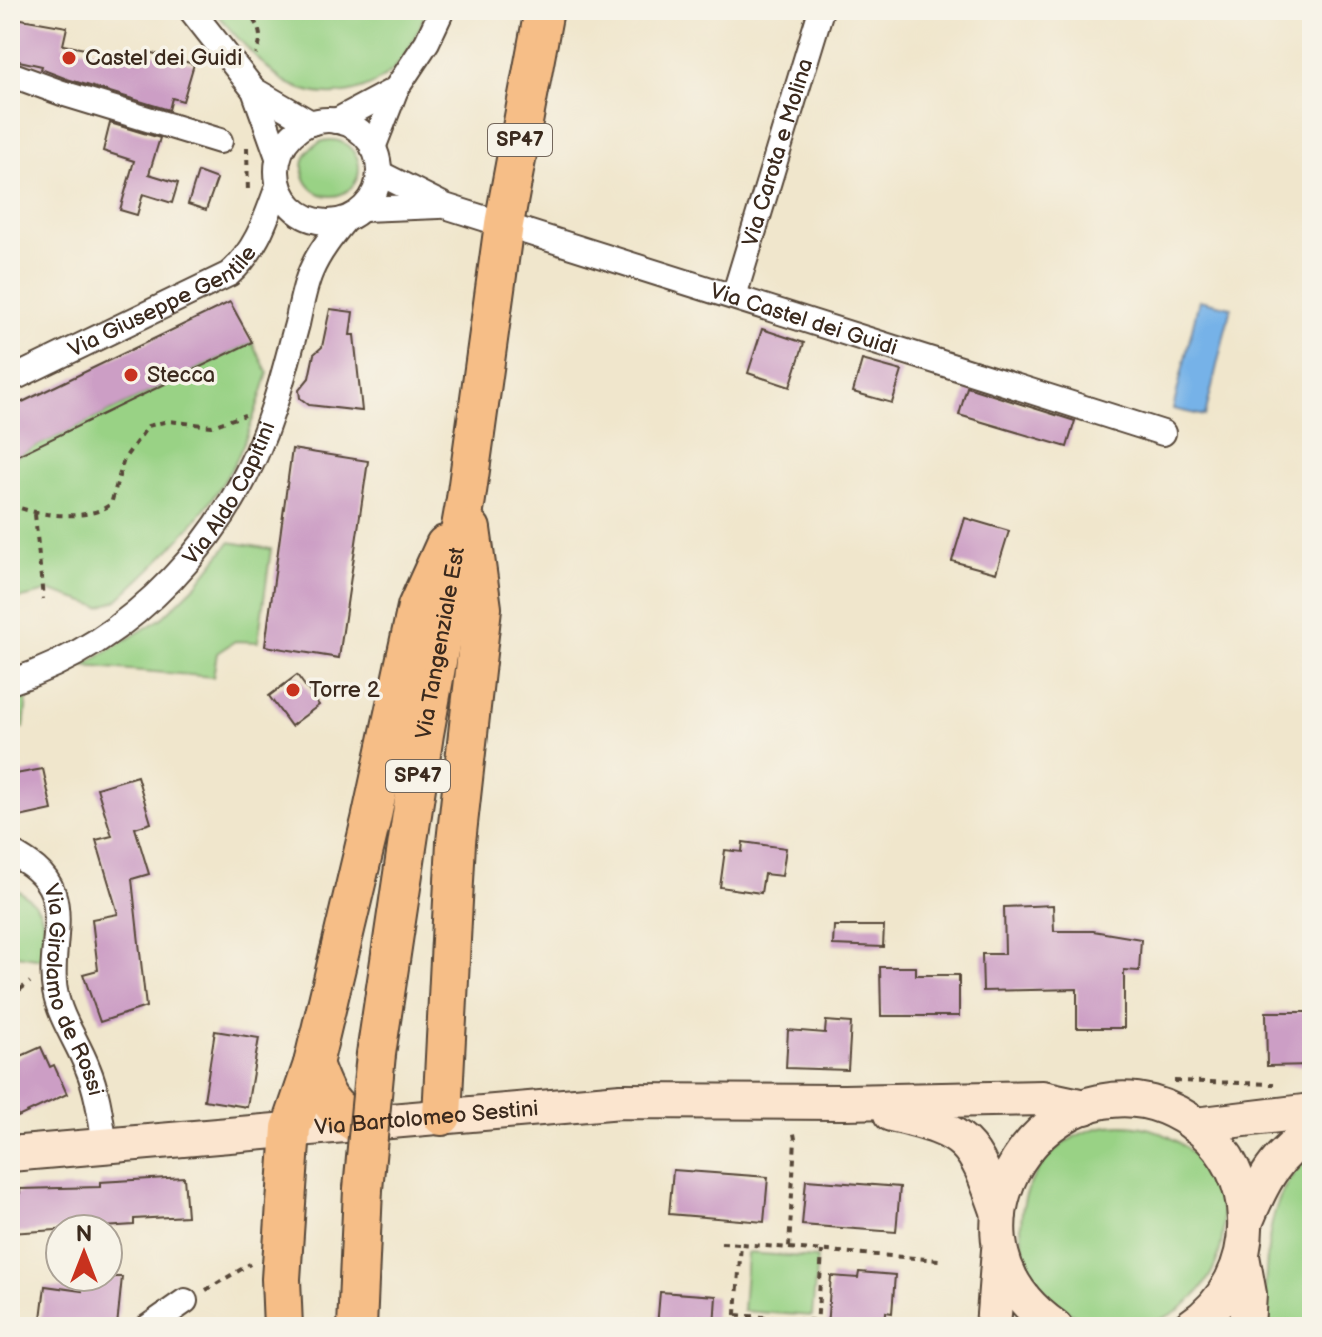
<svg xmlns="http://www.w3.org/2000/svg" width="1322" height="1337" viewBox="0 0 1322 1337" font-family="'Balsamiq Sans',sans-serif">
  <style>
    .green { fill: #99d285; stroke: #6a7e52; stroke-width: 2 }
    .water { fill: #76b2e8; stroke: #586e83; stroke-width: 2 }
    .building { fill: #cc9ec5 }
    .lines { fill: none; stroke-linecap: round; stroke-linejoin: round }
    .street-casing { stroke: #564638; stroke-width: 28 }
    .secondary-casing { stroke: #564638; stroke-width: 38 }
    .primary-casing { stroke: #564638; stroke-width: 42 }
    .path { stroke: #564638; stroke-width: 4; stroke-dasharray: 6 6; stroke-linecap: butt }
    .street { stroke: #fff; stroke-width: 24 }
    .secondary { stroke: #fbe5cf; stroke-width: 34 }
    .primary { stroke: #f6be87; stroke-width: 38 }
    .primary-bridge-casing { stroke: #564638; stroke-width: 42; stroke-linecap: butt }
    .primary-bridge { stroke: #f6be87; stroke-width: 38 }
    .poi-dot { fill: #c8321e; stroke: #f7f3e8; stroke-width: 3 }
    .labels { text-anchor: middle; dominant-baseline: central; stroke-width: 7; stroke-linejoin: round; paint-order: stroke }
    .shield { fill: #f7f3e8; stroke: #73665b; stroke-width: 2 }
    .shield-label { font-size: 20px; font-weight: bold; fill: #3b2a1e }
    .poi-label { font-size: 22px; fill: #3b2a1e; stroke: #f7f3e8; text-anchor: start }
    .street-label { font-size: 22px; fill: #3b2a1e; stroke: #f7f3e8 }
  </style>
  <rect width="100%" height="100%" fill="#f7f3e8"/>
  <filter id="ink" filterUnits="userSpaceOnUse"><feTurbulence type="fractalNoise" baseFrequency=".0125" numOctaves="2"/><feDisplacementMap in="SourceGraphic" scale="16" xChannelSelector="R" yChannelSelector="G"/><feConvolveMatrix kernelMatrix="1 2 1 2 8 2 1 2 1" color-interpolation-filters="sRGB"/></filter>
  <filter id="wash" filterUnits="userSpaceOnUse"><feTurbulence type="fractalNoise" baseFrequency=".006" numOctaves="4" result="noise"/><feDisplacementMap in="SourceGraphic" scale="32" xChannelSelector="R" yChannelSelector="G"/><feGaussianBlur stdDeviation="1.8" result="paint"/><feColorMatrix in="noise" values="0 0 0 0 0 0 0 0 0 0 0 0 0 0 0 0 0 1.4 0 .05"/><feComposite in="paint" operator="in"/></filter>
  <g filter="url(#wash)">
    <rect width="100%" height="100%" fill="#f0e6cc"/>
    <g class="green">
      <path d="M214,10h213c-6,13 -11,27 -19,40 -24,41 -75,56 -119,34 -20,-10 -60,-55 -75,-74z"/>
      <circle cx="331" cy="168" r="28"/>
      <path d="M252,342l16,31c-10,31 -20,65 -35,93 -29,52 -74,96 -117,135l-16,6 -49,-16 -41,10v-142z"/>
      <path d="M230,542l41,7 -13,93 -23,-1 -18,12 -4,24 -130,-11 79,-48 35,-34z"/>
      <path d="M27,698l-3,30 -14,-1v-26z"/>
      <path d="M10,885c39,24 34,32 32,74l-32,-5z"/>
      <circle cx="1122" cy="1226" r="101"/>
      <path d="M1312,1155v172h-49c5,-59 -3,-132 49,-172z"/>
      <path d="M747,1253l70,5 -5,58 -69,-5z"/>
    </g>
    <path class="water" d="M1199,300l32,7 -26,109 -32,-7z"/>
    <g id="blocks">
      <g class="building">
        <path d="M10,17l57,10 -4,18 83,15 2,-8 46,12 -11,37 -11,-3 -3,12 -102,-31 -26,-10 1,-3 -32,-7z"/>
        <path d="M110,123l50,15 -11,36 29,9 -6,20 -29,-9 -6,21 -17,-5 14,-49 -31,-10z"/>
        <path d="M198,172l19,7 -11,31 -18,-6z"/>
        <path d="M230,302l22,40 -242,117v-51z"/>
        <path d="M330,309l23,3 -3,23h4l8,76 -53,-6 -9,-7 -1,-8 10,-12 5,-24 8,-7z"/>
        <path d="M762,329l42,14 -14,44 -42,-14z"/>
        <path d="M862,360l40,11 -10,32 -39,-11z"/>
        <path d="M967,387l108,34 -8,26 -108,-32z"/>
        <path d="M292,449l76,12 -29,197 -74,-12z"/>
        <path d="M965,518l44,13 -13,42 -44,-12z"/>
        <path d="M297,675l22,30 -28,21 -22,-30z"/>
        <path d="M43,769l9,41 -42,9v-44z"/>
        <path d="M137,776l14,47 -16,5 14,46 -17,5 14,128 -46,15 -17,-48 15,-4 -6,-51 26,-5 -22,-74 16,-4 -15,-48z"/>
        <path d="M743,842l43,6 -4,28 -18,-2 -3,19 -41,-6 5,-37 17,2z"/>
        <path d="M1053,905l1,26h39l48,8 -2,32 -15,-1v58h-47v-39l-94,2 -1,-37h23l-1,-47z"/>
        <path d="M834,926h50l-1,21 -50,-2z"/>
        <path d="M880,967h36v8h43v41h-78z"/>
        <path d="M1266,1012h46v53l-45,1z"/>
        <path d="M826,1021l25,2 -3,47 -62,-2 2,-38 37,3z"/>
        <path d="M215,1031l44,7 -12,69 -43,-7z"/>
        <path d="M41,1047l9,20 4,-2 13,29 -49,23 -8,-17v-39z"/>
        <path d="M673,1170l95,7 -4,45 -95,-8z"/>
        <path d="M184,1177l3,39 -53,3v6l-124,8v-39l10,-1v-4l80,-2v-5z"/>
        <path d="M806,1180l94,7 -4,45 -94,-7z"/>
        <path d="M859,1272l36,3 -3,38 -6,-1 -1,15h-58l4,-51 27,2z"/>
        <path d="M83,1277h39l-5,49 -42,-4 -1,5h-34l5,-41 37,5z"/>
        <path d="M660,1292l56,4 -2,31h-57z"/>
      </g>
    </g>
  </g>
  <g filter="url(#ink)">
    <use href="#blocks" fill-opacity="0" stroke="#564638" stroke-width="2"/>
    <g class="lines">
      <defs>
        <g id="street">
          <path d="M191,10l63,80 24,67"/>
          <path d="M10,74l52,19 158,48"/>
          <path d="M254,90l57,33"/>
          <circle cx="328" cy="171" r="51"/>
          <path d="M336,121l60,-32"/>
          <path d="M373,148l23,-59 31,-47 15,-32"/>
          <path id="s1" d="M379,173l66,33 718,227"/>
          <path d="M363,209l76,-3"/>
          <path id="s2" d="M734,296l87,-286"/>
          <path id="s3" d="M10,380l219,-106c27,-23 37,-55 49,-88"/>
          <path id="s4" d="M10,682c124,-40 222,-147 262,-270 10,-29 17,-59 25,-88 4,-18 7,-37 14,-53 8,-19 21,-35 34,-51"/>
          <path id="s5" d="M10,852c18,10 36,21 43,41 10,31 -4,66 2,98 5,28 23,51 33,78 10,24 13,52 17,77"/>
          <path d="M148,1327l37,-26"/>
        </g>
        <g id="secondary">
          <path d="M891,1114c78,18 82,26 108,100"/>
          <path d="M1195,1125l117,-14"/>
          <path id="s6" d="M10,1154l611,-53 223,1 199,-4 42,9"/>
          <path d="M1246,1221c16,-39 29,-66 66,-88"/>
          <path d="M1242,1256l7,38 -2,33"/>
          <path d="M993,1327l6,-77"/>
          <path d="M1055,1327c-144,-100 16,-304 146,-198 27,22 43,55 44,90 2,43 -19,85 -55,108"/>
        </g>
        <g id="primary">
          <path id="s7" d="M376,1054l48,-320 42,-235 38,-275 40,-214"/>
          <path d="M313,1064c11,29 15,42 43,59"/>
          <path d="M442,1116l14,-274 26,-234 -11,-79"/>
          <path d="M283,1327l-2,-48 10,-151 22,-64 58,-244 46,-213 28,-62"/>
          <path d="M357,1327l6,-138"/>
        </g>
      </defs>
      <use href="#street" class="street-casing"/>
      <use href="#secondary" class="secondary-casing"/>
      <use href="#primary" class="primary-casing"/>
      <g class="path">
        <path d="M246,10c12,15 19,25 10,44"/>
        <path d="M247,147l1,47"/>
        <path d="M10,504c25,12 78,18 101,0l13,-45 24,-33 20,-5 44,5 33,-11"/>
        <path d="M35,514l8,85"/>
        <path d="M10,997l20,-15"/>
        <path d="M1174,1081l100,3"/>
        <path d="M721,1243l20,1"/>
        <path d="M789,1248l151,12"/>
        <path d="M206,1290l44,-26"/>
        <path d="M736,1315l81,6"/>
        <path d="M735,1327l6,-83 48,4 6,-109 -2,-11"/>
        <path d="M777,1327l1,-9"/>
        <path d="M817,1327l5,-76"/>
      </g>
      <use href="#street" class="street"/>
      <use href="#secondary" class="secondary"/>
      <use href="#primary" class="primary"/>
      <defs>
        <path id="primary-bridge" d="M363,1189l13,-135"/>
      </defs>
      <use href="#primary-bridge" class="primary-bridge-casing"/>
      <use href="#primary-bridge" class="primary-bridge"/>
    </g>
  </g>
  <g class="poi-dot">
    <circle cx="69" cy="58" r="8"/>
    <circle cx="131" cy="375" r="8"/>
    <circle cx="293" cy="690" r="8"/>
  </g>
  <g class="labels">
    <g class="shield">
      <rect x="488" y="124" width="64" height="32" rx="6"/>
      <rect x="386" y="760" width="64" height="32" rx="6"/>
    </g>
    <g class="shield-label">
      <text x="520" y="140">SP47</text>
      <text x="418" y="776">SP47</text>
    </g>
    <g class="poi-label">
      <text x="85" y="58">Castel dei Guidi</text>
      <text x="147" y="375">Stecca</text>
      <text x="309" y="690">Torre 2</text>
    </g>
    <g class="street-label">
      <text stroke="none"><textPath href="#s2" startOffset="150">Via Carota e Molina</textPath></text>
      <text stroke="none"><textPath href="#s3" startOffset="172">Via Giuseppe Gentile</textPath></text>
      <text stroke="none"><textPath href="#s1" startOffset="450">Via Castel dei Guidi</textPath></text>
      <text stroke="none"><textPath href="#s4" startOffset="298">Via Aldo Capitini</textPath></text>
      <text stroke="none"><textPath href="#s7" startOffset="416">Via Tangenziale Est</textPath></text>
      <text stroke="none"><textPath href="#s5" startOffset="162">Via Girolamo de Rossi</textPath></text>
      <text stroke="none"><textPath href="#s6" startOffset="418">Via Bartolomeo Sestini</textPath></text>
    </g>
  </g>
  <rect width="1322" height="1337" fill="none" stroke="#f7f3e8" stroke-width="40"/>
  <g transform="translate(84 1253)"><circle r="38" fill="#f7f3e8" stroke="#aca397" stroke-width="2"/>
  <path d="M0-6L14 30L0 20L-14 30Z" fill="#c8321e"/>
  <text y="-12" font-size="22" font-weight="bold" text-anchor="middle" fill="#3b2a1e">N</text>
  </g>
</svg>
